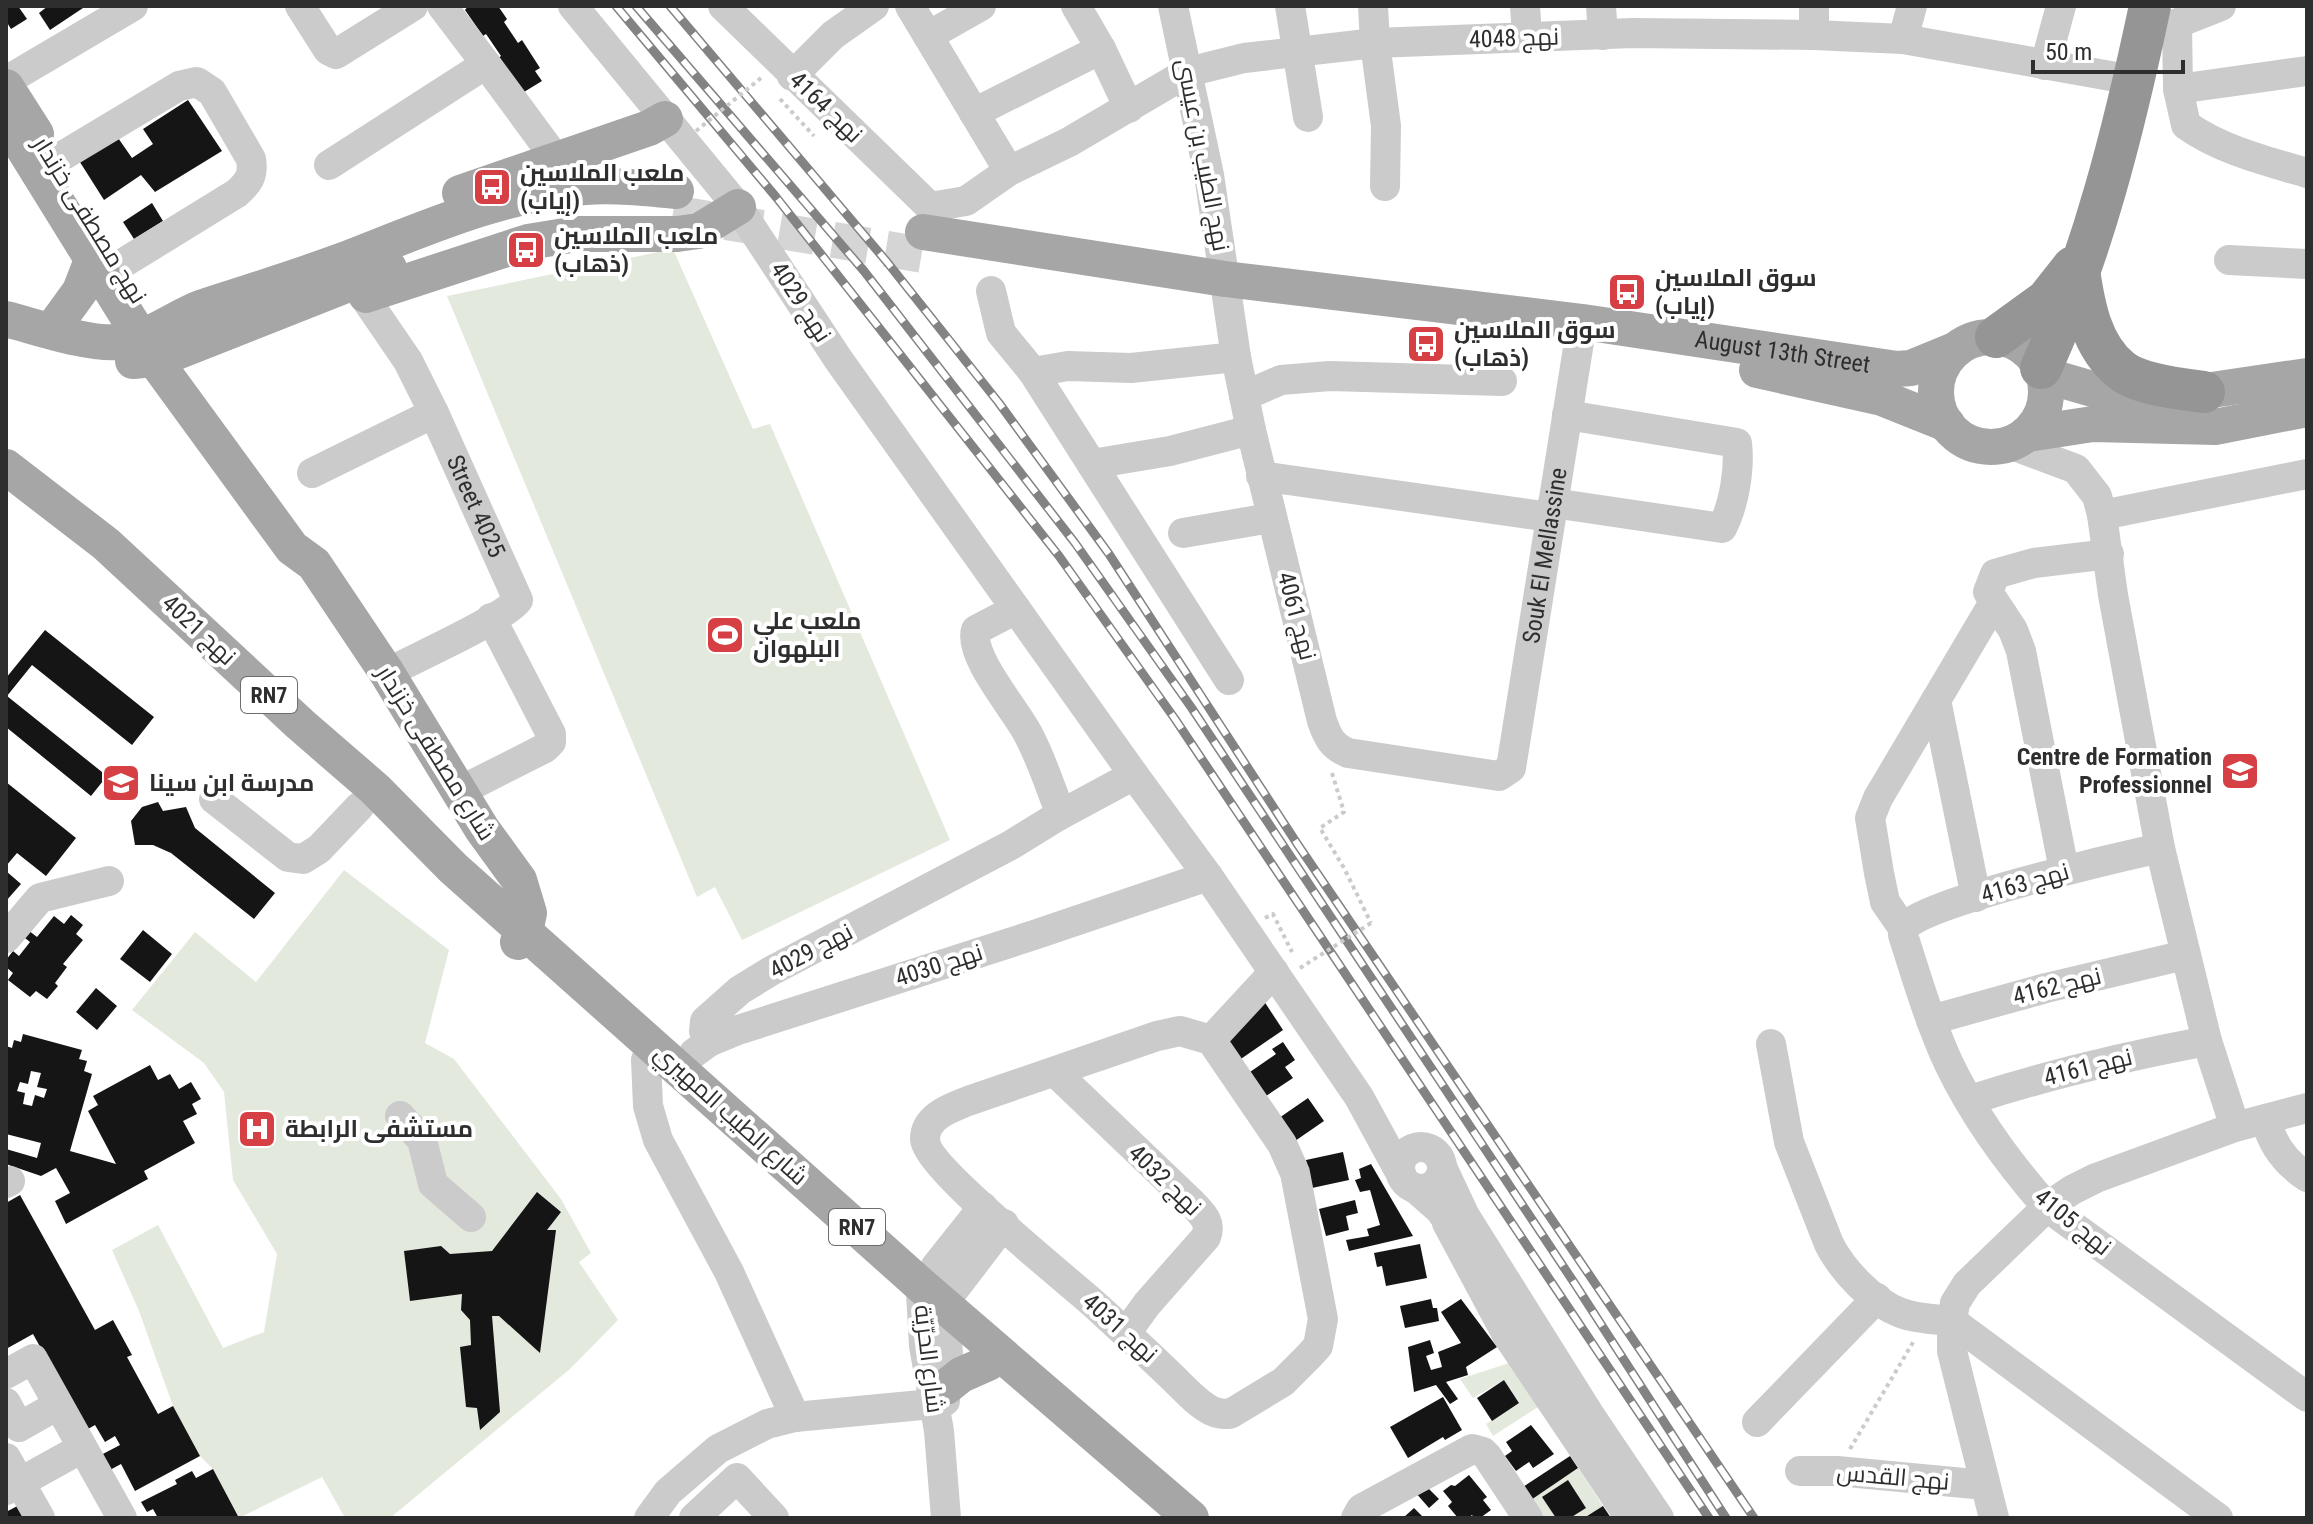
<svg xmlns="http://www.w3.org/2000/svg" width="2313" height="1524" viewBox="0 0 2313 1524" font-family="'Roboto Condensed',Cairo,sans-serif">
  <style>
    .green { fill: #e3eadd }
    .building { fill: #151515; fill-rule: evenodd }
    .lines { fill: none; stroke-linecap: round; stroke-linejoin: round }
    .major-tunnel { stroke: #d5d5d5; stroke-width: 36; stroke-dasharray: 36 18; stroke-linecap: butt }
    .path { stroke: #cbcbcb; stroke-width: 4; stroke-dasharray: 4 4; stroke-linecap: butt }
    .minor { stroke: #cbcbcb; stroke-width: 30 }
    .major { stroke: #a6a6a6; stroke-width: 36 }
    .highway { stroke: #959595; stroke-width: 42 }
    .rail-casing { stroke: #838383; stroke-width: 9 }
    .rail { stroke: #fff; stroke-width: 6; stroke-dasharray: 18; stroke-linecap: butt }
    .path-bridge { stroke: #cbcbcb; stroke-width: 4; stroke-dasharray: 4 4; stroke-linecap: butt }
    .labels { text-anchor: middle; dominant-baseline: central; stroke-width: 8; stroke-linejoin: round; paint-order: stroke }
    .shield { fill: #fff; stroke: #6d6d6d; stroke-width: 2 }
    .shield-label { font-size: 22px; font-weight: bold; fill: #2e2e2e }
    .street-label { font-size: 24px; fill: #2e2e2e; stroke: #fff }
    .poi-label { font-size: 24px; font-weight: bold; fill: #2e2e2e; stroke: #fff; text-anchor: start }
  </style>
  <rect width="100%" height="100%" fill="#fff"/>
  <g class="green">
    <path d="M673,249l80,180 17,-5 180,416 -208,100 -27,-53 -18,10 -250,-601z"/>
    <path d="M344,870l105,80 -24,93 29,16 107,140 30,54 -12,9 39,58 -48,49 -180,149h-45l-23,-41 -83,41 -26,-49 -13,-13 -27,-50 -34,-95 -27,-61 46,-25 65,123 41,-16 13,-78 -44,-74 -9,-88 -20,-29 -72,-53 63,-78 61,50z"/>
    <path d="M1509,1363l29,44 -45,29 -7,-12 33,-22 -15,-22 -31,18 -13,-19z"/>
    <path d="M1578,1468l25,38 -17,12h-47l-11,-16z"/>
  </g>
  <g class="building">
    <path d="M6,6h12l9,13 -16,10 -5,-8z"/>
    <path d="M48,6h38l-36,24 -11,-17z"/>
    <path d="M468,6h30l9,13 -3,3 14,21 4,-3 18,28 -5,3 7,10 -18,11 -27,-33 4,-3 -15,-22 -3,2 -18,-26z"/>
    <path d="M188,100l34,51 -67,41 -14,-17 -37,25 -26,-41 38,-24 16,23 21,-14 -10,-15z"/>
    <path d="M152,203l11,18 -29,18 -11,-17z"/>
    <path d="M45,630l109,87 -22,28 -100,-80 -25,31 100,80 -16,20 -85,-69v-49z"/>
    <path d="M6,782l70,56 -30,38 -29,-23 -11,13z"/>
    <path d="M158,802l5,9 23,-4 9,21 80,65 -21,26 -83,-66 -18,-8h-18l-4,-24 11,-14z"/>
    <path d="M6,871l15,13 -15,17z"/>
    <path d="M6,913l31,24 17,-21 10,8 7,-9 12,10 -7,9 7,6 -20,24 4,3 -12,16 3,3 -11,13 -11,-8 -6,6 -22,-17 5,-7 -7,-6v-7l7,-9 6,5 11,-14 -24,-19z"/>
    <path d="M143,930l29,24 -22,28 -30,-23z"/>
    <path d="M96,988l21,18 -20,24 -21,-18z"/>
    <path d="M1262,998l21,32 -48,33 -12,-18z"/>
    <path d="M23,1034l59,16 -3,9 8,2 -3,10 8,3 -22,77 46,13 -28,-53 10,-6 -5,-9 57,-31 8,15 12,-6 9,15 12,-7 10,17 -9,5 5,10 -14,7 12,22 -51,28 4,8 -82,45 -11,-23 15,-8 -14,-25 -15,8 -35,-12v-15l31,9 4,-15 -35,-9v-88l6,2 2,-8 7,2zM31,1071l10,2 -4,14 10,2 -3,9 -9,-3 -3,11 -9,-2 2,-11 -8,-2 3,-9 8,2z"/>
    <path d="M1283,1042l12,18 -10,7 8,11 -27,18 -16,-24 26,-18 -4,-5z"/>
    <path d="M1308,1098l16,23 -29,20 -16,-23z"/>
    <path d="M1343,1152l6,28 -37,8 -6,-28z"/>
    <path d="M1371,1164l42,72 -64,15 -3,-11 23,-4 -2,-7 13,-4 -10,-35 -10,2 -5,-12 6,-2 -2,-9z"/>
    <path d="M537,1192l24,20 -14,18h9l-16,123 -41,-37h-7l8,96 -20,18 -3,-22 -11,-1 -6,-60 11,-2 -1,-25 -9,-10 1,-16 -52,7 -6,-50 37,-5 9,8 42,-3z"/>
    <path d="M20,1195l75,135 18,-10 19,35 -5,2 31,57 15,-8 27,50 -65,35 -14,-27 -13,7 -9,-15 21,-11 -5,-9 -10,6 -10,-17 -14,8v-12l-48,-87 -27,15v-146z"/>
    <path d="M1355,1200l3,13 -12,3 3,14 -23,6 -7,-27z"/>
    <path d="M1420,1244l7,34 -41,8 -4,-20 -5,1 -3,-14z"/>
    <path d="M1431,1299l2,9h4l2,13 -34,7 -5,-22z"/>
    <path d="M1461,1299l36,48 -31,20 2,8 -22,7 12,17 -8,5 -14,-19 -22,7 -6,-45 22,-7 4,13 -8,3 5,14 11,-3 -4,-15 23,-9 -20,-31z"/>
    <path d="M1504,1380l15,23 -27,18 -15,-23z"/>
    <path d="M1443,1397l19,33 -17,10 -2,-3 -35,21 -18,-31z"/>
    <path d="M1531,1425l23,29 -21,14 -4,-6 -13,9 -11,-15 7,-5 -6,-9z"/>
    <path d="M1570,1456l8,12 -50,34 -8,-13z"/>
    <path d="M213,1469l26,49h-81l-5,-9 -6,3 -6,-10 36,-18 -2,-4 17,-9 4,7z"/>
    <path d="M1469,1475l18,22 -4,3 8,10 -11,8h-6l-2,-3 -4,3h-10l-10,-12 4,-4 -9,-11 8,-6 4,1z"/>
    <path d="M1568,1480l18,28 -16,10h-14l-14,-21z"/>
    <path d="M1426,1486l13,13 -10,9 -14,-16z"/>
    <path d="M23,1503l9,15h-26v-6z"/>
    <path d="M1603,1506l8,12h-27z"/>
    <path d="M1414,1508l10,10h-21z"/>
  </g>
  <g class="lines">
    <path class="major-tunnel" d="M673,213l256,43"/>
    <g class="path">
      <path d="M780,99l34,37"/>
      <path d="M1332,773l12,39 -24,16 24,40 27,55"/>
      <path d="M1265,918l8,-4 19,38"/>
      <path d="M1850,1449l65,-110"/>
    </g>
    <g class="minor">
      <path d="M300,6l28,44 8,4 77,-48"/>
      <path d="M573,6l165,201 100,152 296,416 74,101 151,221 42,77"/>
      <path d="M723,6l207,201 36,-6 43,-30 60,-29 119,-70 56,-14 131,-15 258,-10 181,2 89,4 230,41"/>
      <path d="M910,6l99,165"/>
      <path d="M1076,6l25,43 28,59"/>
      <path id="s1" d="M1173,6l36,169 27,182 15,73 71,291c6,17 10,25 26,32l151,23 12,-8 68,-426"/>
      <path d="M1290,6l18,111"/>
      <path d="M1373,6l2,37 11,83 -1,60"/>
      <path d="M1525,6l2,30"/>
      <path d="M1601,6l2,29"/>
      <path d="M2177,24l1,65 8,36c35,25 80,36 121,48"/>
      <path d="M2160,30l61,-24"/>
      <path d="M1814,35v-29"/>
      <path d="M928,36l53,-30"/>
      <path d="M1903,39l9,-33"/>
      <path d="M486,64l70,95"/>
      <path d="M2045,65l16,-59"/>
      <path d="M792,76l41,-41 41,-29"/>
      <path d="M6,81l127,-75"/>
      <path d="M2178,89l129,-18"/>
      <path d="M974,113l127,-64"/>
      <path d="M329,165l157,-101 -44,-58"/>
      <path d="M39,170l140,-84 18,-4 15,10 39,67c3,17 -3,24 -14,34l-117,72"/>
      <path d="M2229,260l78,4"/>
      <path id="s2" d="M354,282l54,79 26,52 84,187c-14,19 -105,59 -131,73"/>
      <path d="M991,291l10,42 32,39 196,308"/>
      <path d="M1033,372l35,-6 63,2 105,-11"/>
      <path d="M1244,396l37,-16 49,-4 172,5"/>
      <path d="M2009,444l67,25 21,27 5,19 11,80 47,253 47,193 28,86"/>
      <path d="M1092,464l78,-13 81,-21"/>
      <path d="M312,473l122,-60"/>
      <path d="M1261,476l289,41"/>
      <path d="M1553,503l169,25c12,-23 18,-59 15,-85l-170,-28"/>
      <path d="M2102,515l205,-41"/>
      <path d="M1183,533l87,-15"/>
      <path d="M1936,700l40,197"/>
      <path d="M458,792l87,-44 6,-6v-8l-60,-116"/>
      <path d="M214,799l74,58 15,2 16,-10 40,-42"/>
      <path d="M1058,816l76,-41"/>
      <path d="M2160,848c-41,9 -239,55 -257,80v7c14,44 27,88 46,129 25,52 60,100 98,143l260,190"/>
      <path d="M2064,870l-43,-219 -8,-21 -25,-38 7,-18 39,-11 75,-9"/>
      <path d="M1903,928l-18,-26 -6,-29 -9,-55 8,-20 115,-194"/>
      <path d="M6,938l34,-40 69,-17"/>
      <path d="M1931,1020l115,-32 139,-33"/>
      <path d="M1180,1031l31,9 71,104 13,29 28,146 -5,27 -9,10 -26,26 -53,32c-7,0 -12,0 -18,-3 -16,-8 -29,-24 -42,-36 -25,-24 -50,-47 -76,-71 -27,-24 -169,-138 -169,-165 0,-23 26,-31 43,-38l189,-65z"/>
      <path d="M1211,1040l63,-68"/>
      <path d="M709,1042l-5,-11 1,-10 35,-31 31,-19 240,-126 47,-29 1,-7c-10,-25 -18,-51 -31,-75 -12,-24 -60,-78 -52,-104l40,-21"/>
      <path d="M1771,1044l18,98 40,102c13,26 44,59 72,69 16,6 34,6 51,8l266,197"/>
      <path d="M694,1053l15,-11 29,-12 296,-95 174,-59"/>
      <path d="M646,1060l2,46 10,34 71,132 66,145"/>
      <path d="M1056,1073l136,130c10,11 20,19 14,34l-59,67 -21,29"/>
      <path d="M1970,1100c77,-25 157,-44 237,-59"/>
      <path d="M400,1116l22,24 11,44 38,33"/>
      <path d="M2266,1119c5,24 20,44 41,58"/>
      <circle cx="1421" cy="1168" r="21"/>
      <path d="M1442,1167l23,49 126,201 68,101"/>
      <path d="M6,1183l4,-2"/>
      <path d="M1415,1188l25,22 19,27"/>
      <path d="M1447,1223l60,112 123,183"/>
      <path d="M6,1374l27,-15 89,159"/>
      <path d="M945,1401l3,-48 -5,-49 61,-80"/>
      <path d="M6,1403l13,24 39,-22"/>
      <path d="M1757,1422l120,-124"/>
      <path d="M6,1458l34,60"/>
      <path d="M1800,1471h37l148,14"/>
      <path d="M6,1490l76,-42"/>
      <path d="M649,1518l19,-26 50,-43 49,-25 28,-7 137,-13"/>
      <path d="M694,1518l43,-40 37,40"/>
      <path d="M946,1518l-7,-87 -15,-85 -3,-53 15,-27 47,-59"/>
      <path d="M1356,1518l5,-9 111,-60 11,3 4,4 41,62"/>
      <path d="M1994,1518l-42,-167v-30l3,-18 12,-19 80,-77 25,-17 24,-12 139,-51 72,-19"/>
    </g>
    <g class="major">
      <path d="M6,87l30,47"/>
      <path d="M6,120l148,239 138,189 22,16 73,109 95,156 37,51 10,33 -4,19 -7,10"/>
      <path d="M460,193l189,-65 16,-9"/>
      <path id="s3" d="M923,232l302,47 358,43 314,47 14,-1 44,-18"/>
      <path d="M366,295l162,-53 49,-8h100l22,-3 39,-24"/>
      <path d="M6,319c31,8 82,26 113,23 30,-2 56,-25 84,-35 46,-15 92,-29 138,-46 78,-30 159,-67 244,-74 30,-2 60,1 91,4"/>
      <path d="M51,331l29,-40 12,-31"/>
      <circle cx="1991" cy="392" r="55"/>
      <path d="M133,361l21,-2 20,-6 215,-85"/>
      <path d="M1757,370l125,28 65,26"/>
      <path d="M2044,375l69,20 38,4 156,-23"/>
      <path d="M2027,434l66,-10 122,3 92,-18"/>
      <path d="M6,467l100,77 194,180 75,65 78,79 470,419 268,231"/>
      <path d="M946,1387l15,-12 27,-12"/>
    </g>
    <g class="highway">
      <path d="M2079,270c5,35 12,76 42,100 18,15 60,19 83,22"/>
      <path d="M1996,337l51,-37 26,-33"/>
      <path d="M2041,368c52,-115 83,-239 109,-362"/>
    </g>
    <defs>
      <g id="rail">
        <path d="M616,6l160,191 283,359 116,163 534,799"/>
        <path d="M636,6l228,265 211,272 116,164 384,577 151,234"/>
        <path d="M670,6l217,256 112,141 110,151 189,291 456,673"/>
      </g>
    </defs>
    <use href="#rail" class="rail-casing"/>
    <use href="#rail" class="rail"/>
    <g class="path-bridge">
      <path d="M696,131l65,-53"/>
      <path d="M1300,968l71,-45"/>
    </g>
  </g>
  <defs>
    <symbol id="bus-square" viewBox="-11 -11 22 22"><rect x="-9" y="-9" width="18" height="18" rx="4" fill="#d63f44" stroke="#fff"/><path d="M-5-6H5V4H4V6H2V4H-2V6H-4V4H-5ZM-3.5-4V0h7V-4ZM-3.5 1.2v1.5H-2V1.2ZM2 1.2v1.5H3.5V1.2Z" fill="#fff"/></symbol>
    <symbol id="stadium-square" viewBox="-11 -11 22 22"><rect x="-9" y="-9" width="18" height="18" rx="4" fill="#d63f44" stroke="#fff"/><path d="M0-5a6.5 5 0 1 0 0 10a6.5 5 0 1 0 0-10ZM-3.5-1.8h7v3.6h-7Z" fill="#fff"/></symbol>
    <symbol id="school-square" viewBox="-11 -11 22 22"><rect x="-9" y="-9" width="18" height="18" rx="4" fill="#d63f44" stroke="#fff"/><path d="M0-5L7-2L0 1L-7-2ZM-4 1L0 2.5L4 1V4Q0 6-4 4Z" fill="#fff"/></symbol>
    <symbol id="university-square" viewBox="-11 -11 22 22"><rect x="-9" y="-9" width="18" height="18" rx="4" fill="#d63f44" stroke="#fff"/><path d="M0-5L7-2L0 1L-7-2ZM-4 1L0 2.5L4 1V4Q0 6-4 4Z" fill="#fff"/></symbol>
    <symbol id="hospital-square" viewBox="-11 -11 22 22"><rect x="-9" y="-9" width="18" height="18" rx="4" fill="#d63f44" stroke="#fff"/><path d="M-5-5h3v3.5h4V-5h3V5h-3V1.5h-4V5h-3Z" fill="#fff"/></symbol>
  </defs>
  <g fill-rule="evenodd">
    <use href="#bus-square" x="470" y="165" width="44" height="44"/>
    <use href="#bus-square" x="504" y="228" width="44" height="44"/>
    <use href="#bus-square" x="1605" y="270" width="44" height="44"/>
    <use href="#bus-square" x="1404" y="322" width="44" height="44"/>
    <use href="#stadium-square" x="703" y="613" width="44" height="44"/>
    <use href="#school-square" x="2218" y="749" width="44" height="44"/>
    <use href="#university-square" x="99" y="761" width="44" height="44"/>
    <use href="#hospital-square" x="235" y="1107" width="44" height="44"/>
  </g>
  <g class="labels">
    <g class="shield">
      <rect x="241" y="677" width="56" height="36" rx="6"/>
      <rect x="829" y="1209" width="56" height="36" rx="6"/>
    </g>
    <g class="shield-label">
      <text x="269" y="695">RN7</text>
      <text x="857" y="1227">RN7</text>
    </g>
    <g class="street-label">
      <text transform="translate(1514 38) rotate(-2)">نهج 4048</text>
      <text transform="translate(826 107) rotate(44)">نهج 4164</text>
      <text transform="translate(1203 155) rotate(79)">نهج الطيب بن عيسى</text>
      <text transform="translate(90 220) rotate(58)">نهج مصطفى خزندار</text>
      <text transform="translate(801 302) rotate(57)">نهج 4029</text>
      <text stroke="none"><textPath href="#s3" startOffset="868">August 13th Street</textPath></text>
      <text stroke="none"><textPath href="#s2" startOffset="256">Street 4025</textPath></text>
      <text stroke="none"><textPath href="#s1" startOffset="1156">Souk El Mellassine</textPath></text>
      <text transform="translate(1297 616) rotate(75)">نهج 4061</text>
      <text transform="translate(199 630) rotate(43)">نهج 4021</text>
      <text transform="translate(436 753) rotate(58)">شارع مصطفى خزندار</text>
      <text transform="translate(2025 883) rotate(-16)">نهج 4163</text>
      <text transform="translate(811 951) rotate(-28)">نهج 4029</text>
      <text transform="translate(939 965) rotate(-18)">نهج 4030</text>
      <text transform="translate(2057 986) rotate(-14)">نهج 4162</text>
      <text transform="translate(2088 1067) rotate(-14)">نهج 4161</text>
      <text transform="translate(731 1115) rotate(42)">شارع الطيب المهيري</text>
      <text transform="translate(1165 1180) rotate(44)">نهج 4032</text>
      <text transform="translate(2073 1222) rotate(39)">نهج 4105</text>
      <text transform="translate(1120 1328) rotate(42)">نهج 4031</text>
      <text transform="translate(929 1359) rotate(83)">شارع الحرّيّة</text>
      <text transform="translate(1893 1477) rotate(5)">نهج القدس</text>
    </g>
    <g class="poi-label">
      <text x="520" y="173">ملعب الملاسين<tspan x="520" dy="28">(إياب)</tspan></text>
      <text x="554" y="236">ملعب الملاسين<tspan x="554" dy="28">(ذهاب)</tspan></text>
      <text x="1655" y="278">سوق الملاسين<tspan x="1655" dy="28">(إياب)</tspan></text>
      <text x="1454" y="330">سوق الملاسين<tspan x="1454" dy="28">(ذهاب)</tspan></text>
      <text x="753" y="621">ملعب علي<tspan x="753" dy="28">البلهوان</tspan></text>
      <text x="2212" y="757" text-anchor="end">Centre de Formation<tspan x="2212" dy="28">Professionnel</tspan></text>
      <text x="149" y="783">مدرسة ابن سينا</text>
      <text x="285" y="1129">مستشفى الرابطة</text>
    </g>
  </g>
  <rect width="2313" height="1524" fill="none" stroke="#2e2e2e" stroke-width="16"/>
  <path d="M2033 60v12h150v-12" fill="none" stroke="#2e2e2e" stroke-width="4"/>
  <text x="2045" y="60" font-size="24" fill="#2e2e2e" stroke="#ffffff" stroke-width="6" paint-order="stroke">50 m</text>
</svg>
